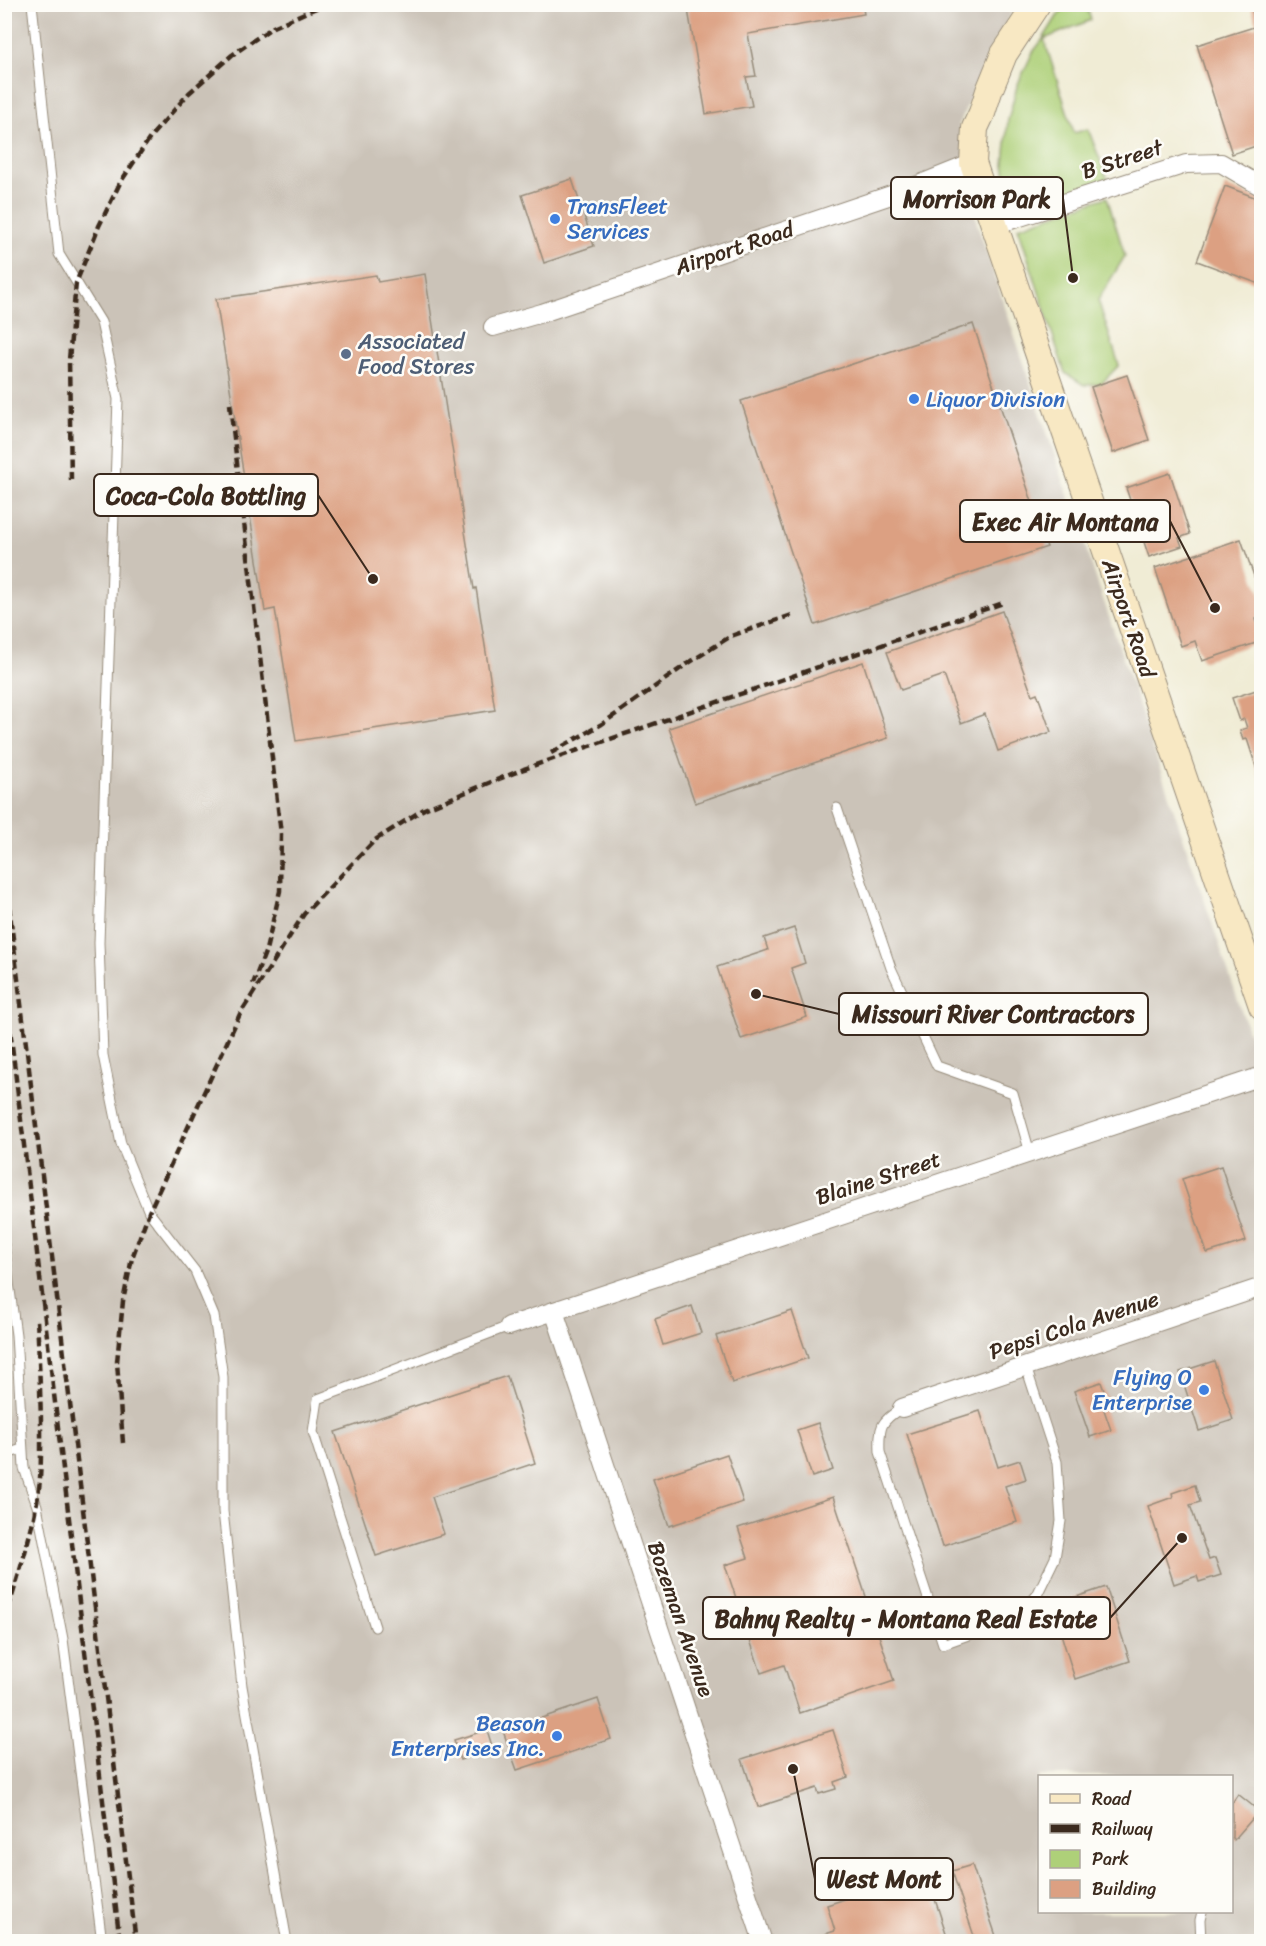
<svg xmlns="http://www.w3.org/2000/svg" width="1266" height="1946" viewBox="0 0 1266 1946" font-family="Sriracha,sans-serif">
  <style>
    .industrial { fill: #cbc3b8; fill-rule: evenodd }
    .green { fill: #aed079; stroke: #747d4c; stroke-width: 1.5 }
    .building { fill: #dca082 }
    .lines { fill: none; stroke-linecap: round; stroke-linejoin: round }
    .lane-casing { stroke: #968b7a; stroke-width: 11 }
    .street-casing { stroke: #968b7a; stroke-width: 20 }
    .secondary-casing { stroke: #968b7a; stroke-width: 28 }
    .lane { stroke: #fff; stroke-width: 9 }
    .street { stroke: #fff; stroke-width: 18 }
    .secondary { stroke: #f8e8c3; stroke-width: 26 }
    .rail { stroke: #3b2a1e; stroke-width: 4.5; stroke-dasharray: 9 4.5; stroke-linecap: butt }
    .shop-dot { fill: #3f7fe0; stroke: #fdfcf7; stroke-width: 2 }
    .service-dot { fill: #5c6f8a; stroke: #fdfcf7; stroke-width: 2 }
    .labels { text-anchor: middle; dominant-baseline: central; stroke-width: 5; stroke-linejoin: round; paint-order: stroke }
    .street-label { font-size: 22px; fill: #3b2a1e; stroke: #fdfcf7 }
    .shop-label { font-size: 22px; fill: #366cbe; stroke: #fdfcf7; text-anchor: start }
    .service-label { font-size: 22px; fill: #4e5e75; stroke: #fdfcf7; text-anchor: start }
    .leader { fill: none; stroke: #3b2a1e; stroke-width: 2 }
    .callout-dot { fill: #3b2a1e; stroke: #fdfcf7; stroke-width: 2 }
    .callout { fill: #fdfcf7; stroke: #3b2a1e; stroke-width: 2 }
    .callout-label { font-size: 24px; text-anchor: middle; font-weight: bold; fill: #3b2a1e }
  </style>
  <rect width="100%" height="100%" fill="#fdfcf7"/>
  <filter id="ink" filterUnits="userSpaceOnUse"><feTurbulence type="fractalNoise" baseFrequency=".0167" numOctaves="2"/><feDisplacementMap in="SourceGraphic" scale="12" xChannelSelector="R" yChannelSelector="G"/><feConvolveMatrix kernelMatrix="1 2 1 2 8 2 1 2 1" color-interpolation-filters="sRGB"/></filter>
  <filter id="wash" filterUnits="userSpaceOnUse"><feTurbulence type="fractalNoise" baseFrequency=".008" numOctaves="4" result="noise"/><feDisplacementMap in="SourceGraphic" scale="24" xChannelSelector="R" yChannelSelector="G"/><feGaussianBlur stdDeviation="1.35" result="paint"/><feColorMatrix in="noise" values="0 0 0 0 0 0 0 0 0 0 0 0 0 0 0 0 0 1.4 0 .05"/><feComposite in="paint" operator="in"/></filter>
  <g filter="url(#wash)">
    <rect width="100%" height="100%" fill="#f0ecd5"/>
    <path class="industrial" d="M5,5h1012l-27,44 -31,76 18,99 284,845v872l-1256,1zM1040,1776h192v136h-192z"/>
    <g class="green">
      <path d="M1067,5h19l5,15 -47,19 30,94 14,-4 20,51 -95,30 -9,-45 4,-45 9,-34 16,-34 10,-13 15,-24z"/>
      <path d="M1107,197l18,59 -27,44 21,65 -18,19 -17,1 -19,-12 -47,-146z"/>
    </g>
    <g id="blocks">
      <g class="building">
        <path d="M687,4h175l2,10 -116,20 8,42 -10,1 6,29 -46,8z"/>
        <path d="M1250,4h12v140l-30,10 -35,-109 60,-19z"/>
        <path d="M572,179l22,67 -50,17 -22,-68z"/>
        <path d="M1225,186l37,14v85l-65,-24z"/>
        <path d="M425,274l49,315 2,-1 19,122 -199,31 -21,-132 -10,2 -49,-312 160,-24 2,7z"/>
        <path d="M973,324l74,223 -232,78 -74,-224z"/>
        <path d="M1127,375l22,65 -36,13 -22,-66z"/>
        <path d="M1170,473l20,61 -11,4 3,8 -33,11 -23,-69z"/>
        <path d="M1241,539l21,60v18l-6,2 6,22 -60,20 -7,-20 -14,5 -26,-78z"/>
        <path d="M1002,611l30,84 5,-2 14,39 -53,19 -13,-37 -24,9 -17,-48 -43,15 -14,-38z"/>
        <path d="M863,662l25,76 -193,65 -26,-75z"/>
        <path d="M1262,688v94h-1l-14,-43 -4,1 -3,-10 7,-2 -3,-9 -4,2 -8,-23z"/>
        <path d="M794,928l11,35 -14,5 16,49 -66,22 -24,-72 51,-17 -4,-12z"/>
        <path d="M1221,1166l25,75 -39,12 -25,-74z"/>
        <path d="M692,1306l9,27 -38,12 -8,-26z"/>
        <path d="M792,1311l16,47 -76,25 -16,-47z"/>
        <path d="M1214,1361l19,59 -34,11 -19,-59z"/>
        <path d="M507,1376l28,87 -103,34 12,37 -68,22 -41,-124z"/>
        <path d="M1101,1382l8,23 -6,2 8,23 -21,7 -16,-46z"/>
        <path d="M980,1411l18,56 22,-7 6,19 -21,7 12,36 -74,24 -36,-112z"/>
        <path d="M818,1423l15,47 -21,7 -15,-47z"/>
        <path d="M727,1454l16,48 -74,24 -16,-47z"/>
        <path d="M1195,1485l5,17 -10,3 19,55 6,-2 6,17 -22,7 -2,-6 -23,8 -26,-78 25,-9 -1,-4z"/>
        <path d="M833,1497l61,184 -94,32 -16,-48 -23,8 -36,-108 23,-7 -10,-30z"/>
        <path d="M1106,1587l24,74 -55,18 -23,-74z"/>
        <path d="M598,1699l13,40 -94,31 -14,-39z"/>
        <path d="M487,1730l6,19 -33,11 -6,-20z"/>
        <path d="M833,1730l15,47 -14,5 2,7 -17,5 -2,-6 -59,19 -16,-48z"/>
        <path d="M1238,1794l21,17 -25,29 -2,-2v-35z"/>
        <path d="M972,1865l26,77h-22l-24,-71z"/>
        <path d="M926,1872l23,70h-121l-3,-8 10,-3 -8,-26z"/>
      </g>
    </g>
  </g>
  <g filter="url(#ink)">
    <use href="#blocks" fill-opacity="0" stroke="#968b7a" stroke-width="1.5"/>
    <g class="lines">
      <defs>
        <g id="lane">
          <path d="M32,4l27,250 42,68 17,77 -19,544 4,112 18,89 28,68 46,59 19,45 9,61v134l19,175 45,256"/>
          <path d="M837,808l54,160 46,98 76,27 17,60"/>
          <path d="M4,1245l12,90 8,133 13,38 26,133 39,303"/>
          <path d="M902,1408c-22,13 -23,19 -22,44l63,192 73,-26 21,-23 18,-37 6,-37 -4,-59 -31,-95"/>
          <path d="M4,1455l18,-6"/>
          <path d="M375,1627l-62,-195 5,-33 191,-73"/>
          <path d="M1201,1942l-1,-22 2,-8"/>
        </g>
        <g id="street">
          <path d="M995,225l191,-61 35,-1 41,24"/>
          <path d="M493,327l49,-14 361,-122 70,-28"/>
          <path d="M554,1311l209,631"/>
          <path d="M509,1326l753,-250"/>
          <path d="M902,1408l360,-121"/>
        </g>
        <path id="secondary" d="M1037,4l-33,50 -15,37 -7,22 -7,15 -2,35 289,843"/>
      </defs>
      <use href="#lane" class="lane-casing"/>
      <use href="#street" class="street-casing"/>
      <use href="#secondary" class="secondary-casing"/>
      <use href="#lane" class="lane"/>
      <use href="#street" class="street"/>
      <use href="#secondary" class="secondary"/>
      <g class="rail">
        <path d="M230,404l51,430 -1,57 -14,59 -13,34"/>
        <path d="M71,480l-2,-120 7,-77 23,-57 21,-43 32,-48 37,-42 43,-38 41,-28 52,-23"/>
        <path d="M551,753l51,-29 85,-60 44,-28 61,-21"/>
        <path d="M4,865l132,1077"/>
        <path d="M4,979l116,963"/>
        <path d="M123,1443l-6,-81 6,-61 9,-43 17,-46 91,-198 64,-100 71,-74 49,-31 100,-40 479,-166"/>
        <path d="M4,1622c12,-38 24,-76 32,-115 6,-28 5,-58 5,-86 -1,-34 -2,-67 -4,-101"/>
      </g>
    </g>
  </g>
  <g class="shop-dot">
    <circle cx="555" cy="219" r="6"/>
    <circle cx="914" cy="399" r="6"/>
    <circle cx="1204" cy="1390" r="6"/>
    <circle cx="557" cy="1736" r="6"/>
  </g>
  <circle class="service-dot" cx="346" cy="354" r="6"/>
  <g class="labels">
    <g class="street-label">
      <text transform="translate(1122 159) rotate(-18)">B Street</text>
      <text transform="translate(734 248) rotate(-19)">Airport Road</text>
      <text transform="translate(1129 618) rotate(71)">Airport Road</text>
      <text transform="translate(878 1178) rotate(-18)">Blaine Street</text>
      <text transform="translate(1074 1325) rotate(-18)">Pepsi Cola Avenue</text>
      <text transform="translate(681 1619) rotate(71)">Bozeman Avenue</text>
    </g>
    <g class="shop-label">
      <text x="567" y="206">TransFleet<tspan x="567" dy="25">Services</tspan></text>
      <text x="926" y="399">Liquor Division</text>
      <text x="1192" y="1377" text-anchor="end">Flying O<tspan x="1192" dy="25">Enterprise</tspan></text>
      <text x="545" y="1723" text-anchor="end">Beason<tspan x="545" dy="25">Enterprises Inc.</tspan></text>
    </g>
    <g class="service-label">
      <text x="358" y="341">Associated<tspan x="358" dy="25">Food Stores</tspan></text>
    </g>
  </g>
  <path class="leader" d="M1073 278L1063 198M373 579L318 495M1215 608L1170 521M756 994L839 1014M1182 1538L1110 1618M793 1769L815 1879"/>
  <g class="callout-dot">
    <circle cx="1073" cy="278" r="6"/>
    <circle cx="373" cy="579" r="6"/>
    <circle cx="1215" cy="608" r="6"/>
    <circle cx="756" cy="994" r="6"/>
    <circle cx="1182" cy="1538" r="6"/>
    <circle cx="793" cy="1769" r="6"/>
  </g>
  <g class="callout">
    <rect x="891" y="177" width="172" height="42" rx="6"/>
    <rect x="94" y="474" width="224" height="42" rx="6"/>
    <rect x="960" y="500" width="210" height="42" rx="6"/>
    <rect x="839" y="993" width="309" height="42" rx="6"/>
    <rect x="703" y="1597" width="407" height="42" rx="6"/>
    <rect x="815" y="1858" width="138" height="42" rx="6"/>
  </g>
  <g class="callout-label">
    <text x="977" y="207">Morrison Park</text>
    <text x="206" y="504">Coca-Cola Bottling</text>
    <text x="1065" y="530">Exec Air Montana</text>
    <text x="993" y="1022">Missouri River Contractors</text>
    <text x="906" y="1627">Bahny Realty - Montana Real Estate</text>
    <text x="884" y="1887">West Mont</text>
  </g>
  <rect width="1266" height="1946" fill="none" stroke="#fdfcf7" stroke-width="24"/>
  <rect x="1038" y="1775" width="195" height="138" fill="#fdfcf7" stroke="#afa8a0" stroke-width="1.5"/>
  <rect x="1050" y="1794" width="30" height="9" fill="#f8e8c3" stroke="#afa8a0" stroke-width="1.5"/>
  <text x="1092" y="1805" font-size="18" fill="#3b2a1e">Road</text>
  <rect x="1050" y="1824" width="30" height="9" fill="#3b2a1e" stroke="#afa8a0" stroke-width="1.5"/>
  <text x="1092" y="1835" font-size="18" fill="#3b2a1e">Railway</text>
  <rect x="1050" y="1850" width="30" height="18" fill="#aed079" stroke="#afa8a0" stroke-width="1.5"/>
  <text x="1092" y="1865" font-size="18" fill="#3b2a1e">Park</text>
  <rect x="1050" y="1880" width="30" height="18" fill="#dca082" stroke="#afa8a0" stroke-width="1.5"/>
  <text x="1092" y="1895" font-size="18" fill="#3b2a1e">Building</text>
</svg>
